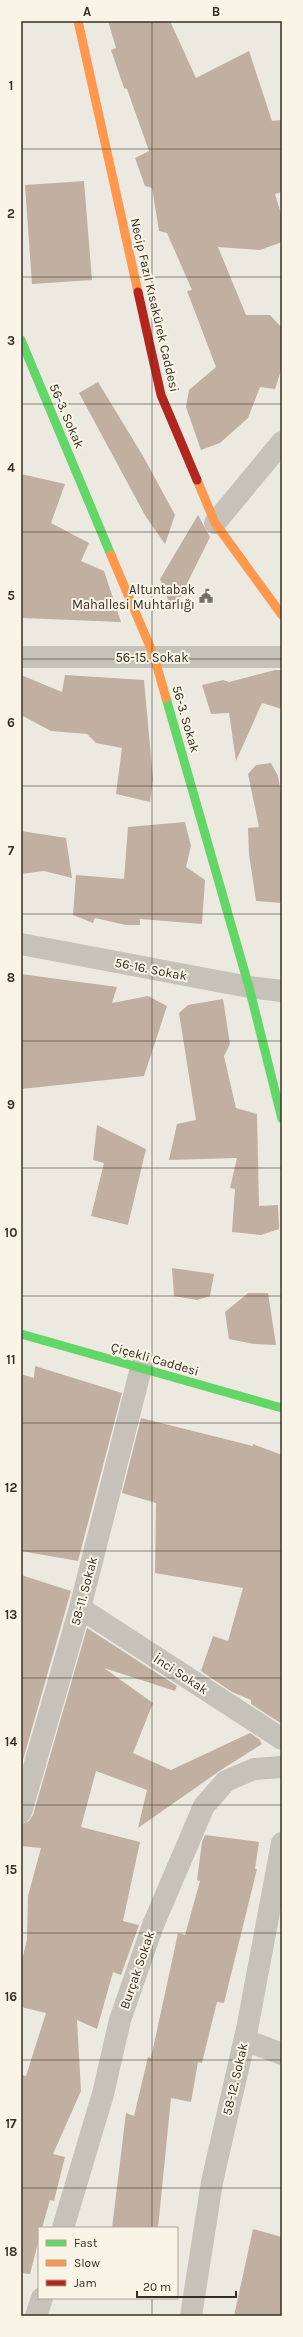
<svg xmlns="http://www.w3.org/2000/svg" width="303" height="2337" viewBox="0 0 303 2337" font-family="Karla,sans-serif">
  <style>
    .building { fill: #c1b0a1 }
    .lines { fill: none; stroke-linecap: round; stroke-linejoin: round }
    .street { stroke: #c6c1b9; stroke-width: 22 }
    .fast { stroke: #63d668; stroke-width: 9 }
    .slow { stroke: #ff974d; stroke-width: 9 }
    .jam { stroke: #b3261e; stroke-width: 9 }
    .grid { fill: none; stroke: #372f27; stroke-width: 1; stroke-opacity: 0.55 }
    .labels { text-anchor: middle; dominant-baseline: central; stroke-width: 4; stroke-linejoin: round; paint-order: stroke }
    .street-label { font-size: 13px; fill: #372f27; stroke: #faf4e7 }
    .poi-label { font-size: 13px; fill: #372f27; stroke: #faf4e7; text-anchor: end }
    .neatline { fill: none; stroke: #372f27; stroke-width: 1.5 }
    .grid-label { font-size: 13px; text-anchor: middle; font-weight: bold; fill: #372f27 }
  </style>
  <rect width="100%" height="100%" fill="#ece9e0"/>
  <g class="building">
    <path d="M108,21h62l26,57 53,-27 23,70 10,-1v72l-7,2 7,23v25l-22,8 -42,-3 28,68h24l12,13v39l-7,22 -15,-2 -12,31 -28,25 -19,7 -15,-43 3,-17 27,-23 -29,-76 5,-1 -25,-57 -8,-2 -7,-43 -7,-2 -10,-28 14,-7 -22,-62 -3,-1 -13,-38 5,-2z"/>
    <path d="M84,181l8,99 -60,4 -7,-99z"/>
    <path d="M98,382l45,74 32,59 -10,29 -19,-27 -67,-124z"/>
    <path d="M21,474l44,10 -14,39 38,20 -8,18 23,10 17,51 -100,-4z"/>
    <path d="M198,515l12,22 -37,75 -13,-33z"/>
    <path d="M275,670h7v39l-20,-6 -26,58 -7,-48 -18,1 -9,-29 21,-5 6,2z"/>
    <path d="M21,675l41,17 3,-17 79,5 9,99 -3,23 -34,-8 6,-46 -26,-5 -9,-9 -36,-3 -30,-16z"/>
    <path d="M271,763l7,13 4,22v105l-26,-2 -7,-47 -1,-26 11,-1 -11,-53 8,-9z"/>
    <path d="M185,822l6,24 -5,21 19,13 -3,44 -62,-5v6h-14l-31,-7 -2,5 -20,-8 3,-40 48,4 4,-52z"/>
    <path d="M21,831l45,7 6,40 -28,-7 -23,3z"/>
    <path d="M21,974l96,13 -5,16 36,-7 19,10 -23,70 -123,13z"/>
    <path d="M223,999l7,45 -6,12 12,52 21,6 2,92 19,-1 1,24 -18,6 -29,-3 3,-43 -5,-1 7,-30 -68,2 8,-36 19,-4 -17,-107 9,-8z"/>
    <path d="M97,1125l49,24 -18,76 -37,-9 13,-53 -11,-3z"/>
    <path d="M172,1268l42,6 -4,22 -13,4 -23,-4z"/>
    <path d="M248,1293h20l8,52 -22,-1 -25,-5 -4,-27z"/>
    <path d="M35,1366l87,27 -44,168 -57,-10v-177l13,4z"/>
    <path d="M141,1418l112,28v-2l29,11v269l-31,-20v-4l-19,-8 -31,-21 12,-35 15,5 15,-53 -88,-15 1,-70 -34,-10z"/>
    <path d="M21,1575l50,16 -50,176z"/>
    <path d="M87,1628l90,58 -2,5 -71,-23 49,35 -20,50 38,17 79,-37 9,6 3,5 -41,26 -83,58 9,-38 -51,-19 -15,56 59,15 -17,79 16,4 -18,50 -8,-3 -16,57 -20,-9 4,71 -28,63 12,3 -11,44 -4,-1 -8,28h-3v11l-9,35 -9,-1v-198l5,1 20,-63 -25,-6v-42l6,-26 1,-43 13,-48 -20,-2v-22l8,-3 4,-6z"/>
    <path d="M205,1835l54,7 -4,27h2l-33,134 -7,-1 -15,61 -4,-1 -7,40 -20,-4 -13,130h-46l14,-115 8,3 14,-59 3,1 27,-125 7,2 15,-54 -3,-1 5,-38z"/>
    <path d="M253,2229l29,8v79h-48z"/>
  </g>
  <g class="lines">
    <g class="street">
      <path d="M215,523l67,-81"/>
      <path d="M21,657h261"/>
      <path d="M21,944l228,43 33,4"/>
      <path d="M80,1608l202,131"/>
      <path d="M21,1812l59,-204 61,-240"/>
      <path d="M245,2040l37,14"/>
      <path d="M63,2228l40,-134 17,-74 33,-95 51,-119 22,-25 28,-12 28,-2"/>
      <path d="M36,2316l6,-18"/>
      <path d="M191,2316l21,-134 35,-153 35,-186"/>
    </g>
    <g class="fast">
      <path d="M21,340l90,215"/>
      <path d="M166,698l83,289 33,132"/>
      <path d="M21,1334l261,74"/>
    </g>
    <g class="slow">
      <path d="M78,21l60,271"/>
      <path d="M197,480l18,43 67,92"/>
      <path d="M111,555l43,101 12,42"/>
    </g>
    <path class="jam" d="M138,292l23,103 36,85"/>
  </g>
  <path class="grid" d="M152,21v2207M21,149h261M21,277h261M21,404h261M21,532h261M21,659h261M21,786h261M21,914h261M21,1041h261M21,1168h261M21,1296h261M21,1423h261M21,1551h261M21,1678h261M21,1805h261M21,1933h261M21,2060h261M21,2188h261M152,2298v18"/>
  <defs>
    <symbol id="civic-bare" viewBox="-9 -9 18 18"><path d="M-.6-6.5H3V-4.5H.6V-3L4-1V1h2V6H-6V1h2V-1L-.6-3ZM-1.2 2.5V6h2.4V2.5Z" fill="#767068" stroke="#faf4e7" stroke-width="2.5" paint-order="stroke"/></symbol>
  </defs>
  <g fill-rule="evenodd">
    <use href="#civic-bare" x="196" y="586" width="20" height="20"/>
  </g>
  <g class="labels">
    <g class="street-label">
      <text transform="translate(155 305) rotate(77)">Necip Fazıl Kısakürek Caddesi</text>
      <text transform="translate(67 416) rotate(67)">56-3. Sokak</text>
      <text x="152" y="657">56-15. Sokak</text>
      <text transform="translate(186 719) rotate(74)">56-3. Sokak</text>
      <text transform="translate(151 969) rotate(11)">56-16. Sokak</text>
      <text transform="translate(155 1359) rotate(16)">Çiçekli Caddesi</text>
      <text transform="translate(84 1591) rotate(-75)">58-11. Sokak</text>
      <text transform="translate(181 1674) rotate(33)">İnci Sokak</text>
      <text transform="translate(137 1970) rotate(-71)">Burçak Sokak</text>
      <text transform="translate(235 2079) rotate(-77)">58-12. Sokak</text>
    </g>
    <g class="poi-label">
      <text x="195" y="589">Altuntabak<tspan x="195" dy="15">Mahallesi Muhtarlığı</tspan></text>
    </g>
  </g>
  <rect width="303" height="2337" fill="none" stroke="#faf4e7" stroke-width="44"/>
  <rect x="38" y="2227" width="140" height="72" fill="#faf4e7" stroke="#aca59a"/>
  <rect x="46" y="2240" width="20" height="6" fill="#63d668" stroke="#aca59a"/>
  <text x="74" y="2247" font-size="12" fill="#372f27">Fast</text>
  <rect x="46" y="2260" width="20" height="6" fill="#ff974d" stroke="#aca59a"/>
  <text x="74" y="2267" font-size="12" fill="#372f27">Slow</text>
  <rect x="46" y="2280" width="20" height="6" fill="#b3261e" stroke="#aca59a"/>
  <text x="74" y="2287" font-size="12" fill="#372f27">Jam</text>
  <path d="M137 2291v6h99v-6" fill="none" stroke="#372f27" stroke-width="2"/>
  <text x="143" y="2291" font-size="12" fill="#372f27" stroke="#faf4e7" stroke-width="3" paint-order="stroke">20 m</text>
  <rect x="22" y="22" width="259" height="2293" class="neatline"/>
  <g class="grid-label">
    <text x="87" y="16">A</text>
    <text x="216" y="16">B</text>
    <text x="11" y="90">1</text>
    <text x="11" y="218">2</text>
    <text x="11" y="345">3</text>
    <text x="11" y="472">4</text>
    <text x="11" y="600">5</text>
    <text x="11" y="727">6</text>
    <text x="11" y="855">7</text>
    <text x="11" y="982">8</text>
    <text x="11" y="1109">9</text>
    <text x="11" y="1237">10</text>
    <text x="11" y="1364">11</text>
    <text x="11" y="1492">12</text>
    <text x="11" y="1619">13</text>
    <text x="11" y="1746">14</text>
    <text x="11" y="1874">15</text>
    <text x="11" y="2001">16</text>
    <text x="11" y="2128">17</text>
    <text x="11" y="2256">18</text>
  </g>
</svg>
